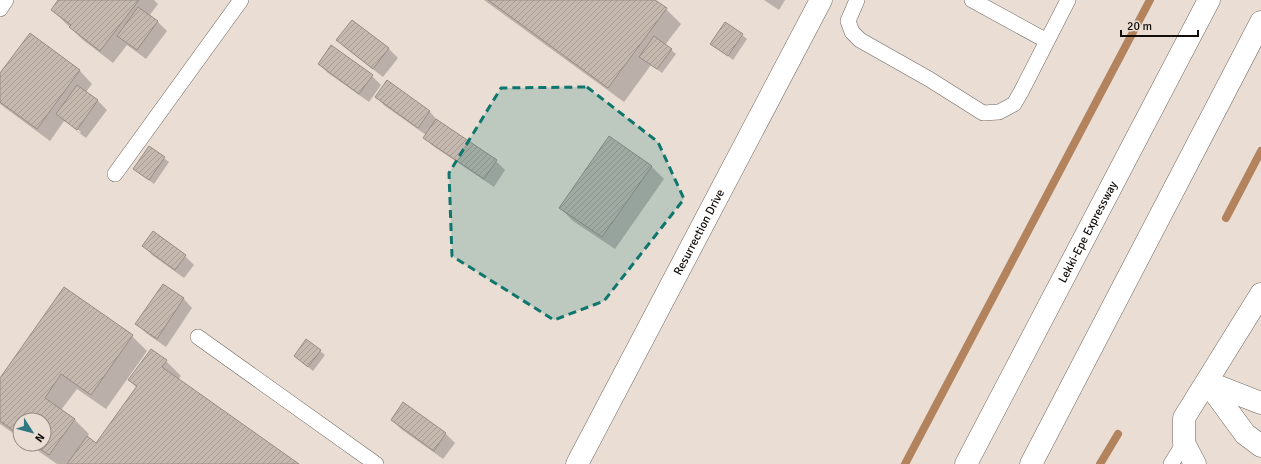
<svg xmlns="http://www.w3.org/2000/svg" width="1261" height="464" viewBox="0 0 1261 464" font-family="Signika,sans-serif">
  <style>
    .shadow { fill: #0003 }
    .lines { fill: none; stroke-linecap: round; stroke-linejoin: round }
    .stream { stroke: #b3835d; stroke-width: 8 }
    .building { fill: url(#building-hatch); stroke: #988d85 }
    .lane-casing { stroke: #71675f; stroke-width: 16 }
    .street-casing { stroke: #71675f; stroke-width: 23 }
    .highway-casing { stroke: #71675f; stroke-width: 23 }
    .lane { stroke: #fff; stroke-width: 15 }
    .street { stroke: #fff; stroke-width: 22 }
    .highway { stroke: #fff; stroke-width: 22 }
    .marked { fill: #0f766e; fill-opacity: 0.2; stroke: #0f766e; stroke-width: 3; stroke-dasharray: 8 5; stroke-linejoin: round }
    .labels { text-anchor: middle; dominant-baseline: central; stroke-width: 3.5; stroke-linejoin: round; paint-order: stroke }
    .street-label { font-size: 12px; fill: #120e0b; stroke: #e9ddd4 }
  </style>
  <defs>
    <pattern id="building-hatch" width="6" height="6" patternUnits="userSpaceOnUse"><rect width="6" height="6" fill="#c4b8af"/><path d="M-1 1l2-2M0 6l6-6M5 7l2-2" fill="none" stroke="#a79d95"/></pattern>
  </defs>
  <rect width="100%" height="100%" fill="#e9ddd4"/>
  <g class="shadow">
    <path d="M59,0h95l4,4 -9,12 9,6 9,9 -21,28 -19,-14 -14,18 -30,-23 -31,-30z"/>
    <path d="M484,0h170l12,9 15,15 -16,21 11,9 -14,19 -11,-8 -27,37z"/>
    <path d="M764,0h21l-6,10z"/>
    <path d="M352,21l37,28 9,9 -15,19 -36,-28 -9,-9z"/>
    <path d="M30,34l50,37 12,13 -6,8 12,9 9,9 -21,28 -20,-15 14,10 1,-1 -14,-11 -2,1 -1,-1 -14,20 -50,-37v-29z"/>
    <path d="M742,35l5,4 -14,21 -21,-16z"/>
    <path d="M319,64l53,12 9,9 -12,17 -41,-29z"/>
    <path d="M387,81l43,31 8,9 58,40 9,9 -11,17 -61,-41 -9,-9 2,-2 -41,-29 -9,-9z"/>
    <path d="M149,147l20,15 -15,22 -20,-15z"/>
    <path d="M651,166l13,13 -49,70 -42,-28 -13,-13z"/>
    <path d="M154,232l31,24 9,9 -10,13 -32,-23 -8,-9z"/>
    <path d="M163,285l21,14 8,9 -26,39 -20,-14 -9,-9z"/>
    <path d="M132,336l15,15 -41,58 -29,-20 -16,21 13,9 15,15 -2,3 10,7 40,-56 -8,-8 37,-19 15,15 -3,4 119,84h-240l-29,-20h16v-24h-24v18l-20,-14v-44z"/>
    <path d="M320,351l5,4 -12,16 -18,-15z"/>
    <path d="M403,404l43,30 9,9 -12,16 -42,-30 -9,-9z"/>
  </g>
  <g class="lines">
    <g class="stream">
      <path d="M1226,218l35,-67"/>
      <path d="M905,464l245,-464"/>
      <path d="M1100,464l18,-30"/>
    </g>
  </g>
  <g class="building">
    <path d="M58,0h81l-39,51 -31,-24 2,-2 -20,-15z"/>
    <path d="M488,0h167l12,8 -59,80z"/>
    <path d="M138,7l20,14 -21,29 -20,-14z"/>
    <path d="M352,20l37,28 -16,21 -37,-29z"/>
    <path d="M725,22l18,12 -15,22 -18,-12z"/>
    <path d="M30,33l50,37 -43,59 -37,-27v-29z"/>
    <path d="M654,36l18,13 -15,20 -18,-12z"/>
    <path d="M331,45l42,30 -14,19 -41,-30z"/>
    <path d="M387,80l43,31 -12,17 -43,-31z"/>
    <path d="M77,85l21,15 -21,30 -21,-16z"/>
    <path d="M436,119l61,41 -13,19 -61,-41z"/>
    <path d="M609,136l43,30 -50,71 -43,-29z"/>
    <path d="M149,146l16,11 -16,23 -16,-11z"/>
    <path d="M153,231l33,24 -11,15 -33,-24z"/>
    <path d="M163,284l21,14 -27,41 -22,-15z"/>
    <path d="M64,287l69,48 -42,60 -30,-21 -16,24 30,21 -26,36 -16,-11h11v-24h-24v15l-20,-14v-43z"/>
    <path d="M306,339l15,11 -13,17 -14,-11z"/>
    <path d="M151,349l16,11 -5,7 137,97h-232l20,-28 9,7 41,-57 -9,-6z"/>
    <path d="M403,402l43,31 -12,18 -43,-31z"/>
  </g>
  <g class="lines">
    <defs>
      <g id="lane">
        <path d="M857,0l-9,21 4,11 8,8 69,39 54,34 16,-1 15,-8 7,-12 47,-92"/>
        <path d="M972,0l75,41"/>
        <path d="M0,9l6,-9"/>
        <path d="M115,174l126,-174"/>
        <path d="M198,337l178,127"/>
        <path d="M1171,464l13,-21"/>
      </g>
      <g id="street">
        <path d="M1207,382l38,52 16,12"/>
        <path d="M1207,382l54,21"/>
        <path id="s1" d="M577,464l244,-464"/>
        <path d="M1195,464l-11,-21v-25l77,-124"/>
      </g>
      <g id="highway">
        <path id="s2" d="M966,464l243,-464"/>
        <path d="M1031,464l230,-442"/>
      </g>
    </defs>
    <use href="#lane" class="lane-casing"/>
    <use href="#street" class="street-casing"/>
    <use href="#highway" class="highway-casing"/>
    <use href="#lane" class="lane"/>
    <use href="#street" class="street"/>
    <use href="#highway" class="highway"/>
  </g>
  <path class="marked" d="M587,87l71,55 26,57 -80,102 -50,19 -102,-64 -3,-83 52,-85z"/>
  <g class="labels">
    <g class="street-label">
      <text stroke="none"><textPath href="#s1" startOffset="262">Resurrection Drive</textPath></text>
      <text stroke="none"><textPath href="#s2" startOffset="262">Lekki-Epe Expressway</textPath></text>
    </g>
  </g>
  <g transform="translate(32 432) rotate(126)"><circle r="19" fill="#e9ddd4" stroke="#938a84"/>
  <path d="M0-3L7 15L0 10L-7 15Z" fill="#2f7781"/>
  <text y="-6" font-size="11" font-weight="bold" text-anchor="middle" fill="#120e0b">N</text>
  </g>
  <path d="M1121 30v6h77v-6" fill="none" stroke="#120e0b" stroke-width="2"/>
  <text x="1127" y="30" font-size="12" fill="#120e0b" stroke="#e9ddd4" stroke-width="3" paint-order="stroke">20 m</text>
</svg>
